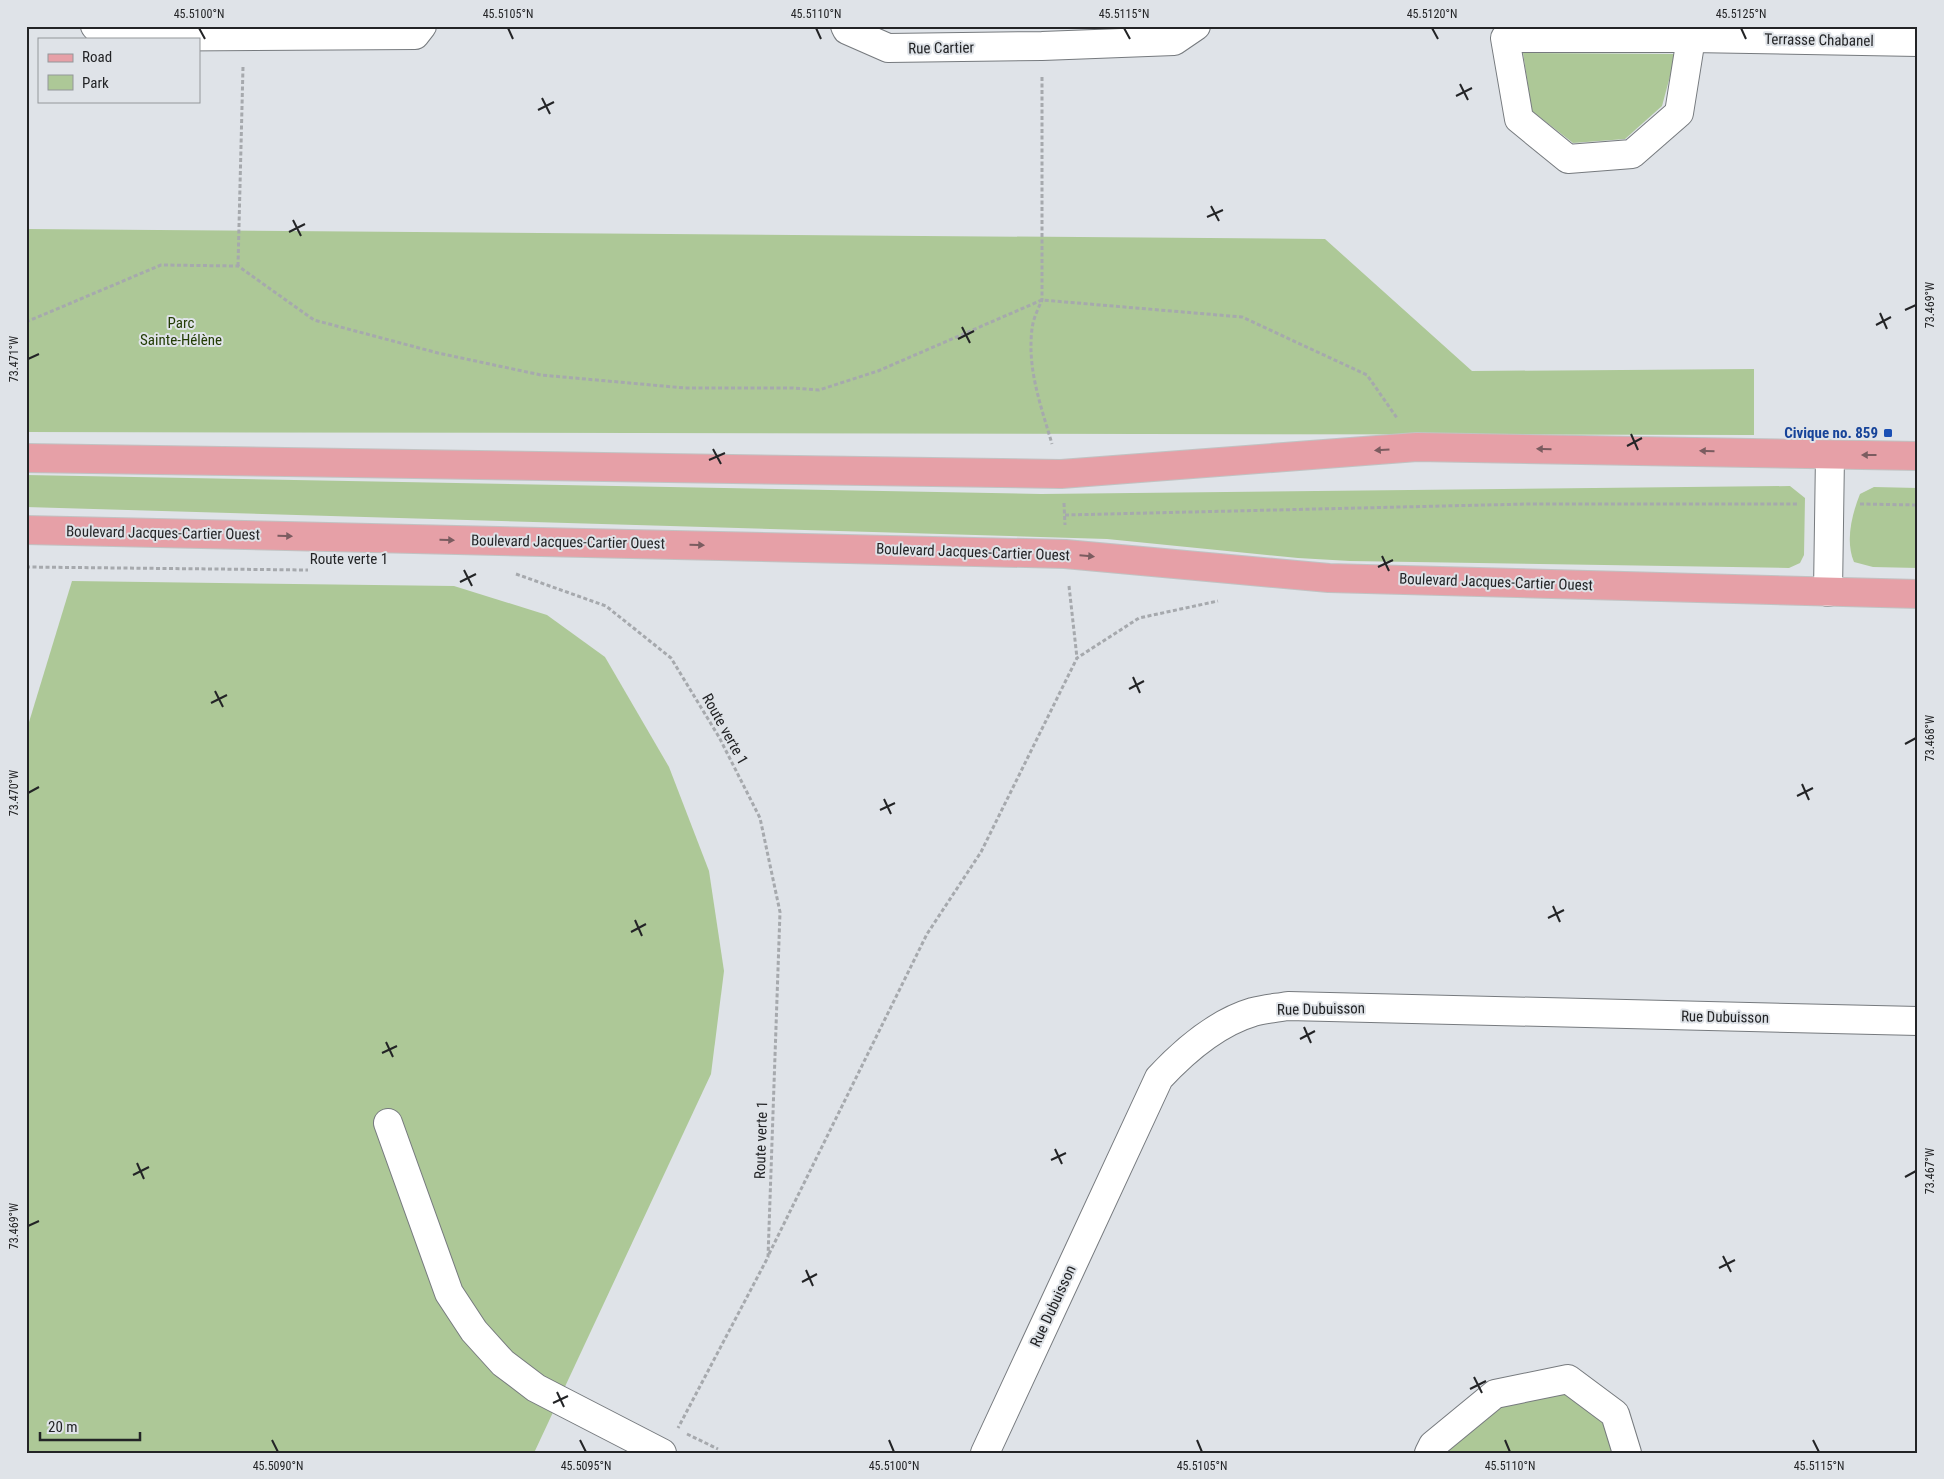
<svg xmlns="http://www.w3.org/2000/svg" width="1944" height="1479" viewBox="0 0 1944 1479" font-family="'Roboto Condensed',sans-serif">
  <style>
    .green { fill: #adc897 }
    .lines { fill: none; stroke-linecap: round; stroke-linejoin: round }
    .minor-casing { stroke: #767a7e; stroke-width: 30 }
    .major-casing { stroke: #c1c2c2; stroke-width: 30 }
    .path { stroke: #a6a9ad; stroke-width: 3; stroke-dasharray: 4 2.5; stroke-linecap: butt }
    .minor { stroke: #fff; stroke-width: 28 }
    .major { stroke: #e6a0a7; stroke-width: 28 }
    .oneway { fill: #7b5c60 }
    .ticks { fill: none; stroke: #232426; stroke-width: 2 }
    .transit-dot { fill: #1a4fb4; stroke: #dfe3e8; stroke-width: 2 }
    .labels { text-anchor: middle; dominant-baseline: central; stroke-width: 4; stroke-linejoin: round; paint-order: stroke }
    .street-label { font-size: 15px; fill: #232426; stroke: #dfe3e8 }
    .park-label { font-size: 15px; fill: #233c05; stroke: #dfe3e8 }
    .transit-label { font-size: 15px; font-weight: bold; fill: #164399; stroke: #dfe3e8; text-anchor: end }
    .neatline { fill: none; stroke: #232426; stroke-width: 2 }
    .ticks-label { font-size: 12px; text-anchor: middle; fill: #232426 }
  </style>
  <rect width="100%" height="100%" fill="#dfe3e8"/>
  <g class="green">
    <path d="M1523,53l153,1 -14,52 -37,33 -52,4 -41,-32z"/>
    <path d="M26,229l1299,10 147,132 282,-2v66l-1728,-3z"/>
    <path d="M26,475l1015,19 749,-8 15,12 -1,57 -4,8 -11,5 -439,-7 -52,-3 -191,-19 -1081,-32z"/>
    <path d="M1874,487l44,1v80l-45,-1 -19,-5c-9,-21 -2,-48 6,-68z"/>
    <path d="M72,581l382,5 93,29 58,42 64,110 40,104 15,100 -13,103 -177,379h-508v-721z"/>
    <path d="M1568,1379l47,35 12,39h-198l66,-59z"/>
  </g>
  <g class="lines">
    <defs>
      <g id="minor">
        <path d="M95,26l10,11 310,-2 7,-9"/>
        <path d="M845,26l2,4 41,18 154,-2 132,-5 22,-15"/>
        <path d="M1691,38l-12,75 -47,41 -64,5 -49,-40 -14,-81h186l227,4"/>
        <path d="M1828,592l2,-137"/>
        <path d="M388,1123l61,170 25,38 29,32 33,25 126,65"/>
        <path d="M985,1453l174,-375c26,-28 57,-55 94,-66 11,-3 23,-4 35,-6l630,15"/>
        <path d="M1429,1453l4,-8 62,-51 73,-15 47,35 12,39"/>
      </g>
      <g id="major">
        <path d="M26,458l1035,16 356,-27 501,9"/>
        <path d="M26,530l1039,24 264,24 589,16"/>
      </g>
    </defs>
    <use href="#minor" class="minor-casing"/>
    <use href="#major" class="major-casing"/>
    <g class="path">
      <path d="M1042,77v223c-4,9 -9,19 -10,29 -5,40 9,77 20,115"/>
      <path d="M238,266l5,-199"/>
      <path d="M26,322l135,-57 77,1 76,54 124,33 103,22 144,13h107l27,2 59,-19 164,-71 200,17 125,58 30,43"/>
      <path d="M1064,503l1,22"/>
      <path d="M1860,504l58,1"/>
      <path d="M1065,515l462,-11h272"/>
      <path d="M26,567l282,3"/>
      <path d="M516,574l90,32 65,52 48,79 41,81 20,94 -12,345 -90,171"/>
      <path d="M1069,586l8,72"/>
      <path d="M769,1254l158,-320 54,-82 96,-194 62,-40 79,-17"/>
      <path d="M687,1434l31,15"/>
    </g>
    <use href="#minor" class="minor"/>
    <use href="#major" class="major"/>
  </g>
  <defs><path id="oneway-solid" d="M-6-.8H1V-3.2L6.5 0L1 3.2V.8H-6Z" transform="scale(1.25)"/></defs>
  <g class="oneway">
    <use href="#oneway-solid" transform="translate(1544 449) rotate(-179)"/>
    <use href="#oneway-solid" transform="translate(1382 450) rotate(176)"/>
    <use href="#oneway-solid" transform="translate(1707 451) rotate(-179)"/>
    <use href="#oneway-solid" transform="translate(1869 455) rotate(-180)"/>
    <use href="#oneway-solid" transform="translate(285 536) rotate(1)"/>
    <use href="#oneway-solid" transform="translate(447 540) rotate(1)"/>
    <use href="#oneway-solid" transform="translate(697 545) rotate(2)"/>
    <use href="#oneway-solid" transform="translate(1087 556) rotate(5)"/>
  </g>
  <path class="ticks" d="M199,28l6,11M508,28l5,11M816,28l5,11M1124,28l6,11M1432,28l6,11M1741,28l5,11M1460,84l8,16M1456,96l16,-8M542,98l8,16M538,110l16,-8M1211,206l8,15M1207,217l16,-7M293,220l8,16M289,232l16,-8M1905,310l11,-5M1880,313l7,16M1876,325l15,-8M962,327l8,16M958,339l16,-8M28,359l11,-5M1631,434l7,16M1627,446l15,-8M713,449l8,15M709,460l16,-7M1382,556l7,15M1378,567l15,-7M464,570l8,16M460,582l16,-8M1133,677l7,16M1129,689l15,-8M215,691l8,16M211,703l16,-8M1905,744l11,-6M1802,784l7,16M28,793l11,-6M1797,796l16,-8M884,799l7,15M880,810l15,-7M1553,906l7,16M1548,918l16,-8M635,920l7,16M631,932l15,-8M1304,1027l7,16M1300,1039l15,-8M386,1042l7,15M382,1053l15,-7M1055,1149l7,15M1051,1160l15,-7M137,1163l7,16M133,1175l16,-8M1905,1177l11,-6M28,1226l11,-5M1723,1256l8,16M1719,1268l16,-8M806,1270l7,16M802,1282l15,-8M1474,1377l8,16M1470,1389l16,-8M557,1392l7,15M553,1403l15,-7M272,1440l6,12M580,1440l6,12M889,1440l5,12M1197,1440l5,12M1505,1440l5,12M1813,1440l6,12"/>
  <rect class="transit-dot" x="1883" y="428" width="10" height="10" rx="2.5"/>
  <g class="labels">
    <g class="street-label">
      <text transform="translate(1819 40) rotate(1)">Terrasse Chabanel</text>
      <text transform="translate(941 48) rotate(-1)">Rue Cartier</text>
      <text transform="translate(163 533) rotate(1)">Boulevard Jacques-Cartier Ouest</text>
      <text transform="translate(568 542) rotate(1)">Boulevard Jacques-Cartier Ouest</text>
      <text transform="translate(973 552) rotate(2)">Boulevard Jacques-Cartier Ouest</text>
      <text x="349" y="559">Route verte 1</text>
      <text transform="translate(1496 582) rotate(2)">Boulevard Jacques-Cartier Ouest</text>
      <text transform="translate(725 729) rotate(61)">Route verte 1</text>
      <text transform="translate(1321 1009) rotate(-1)">Rue Dubuisson</text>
      <text transform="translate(1725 1017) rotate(1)">Rue Dubuisson</text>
      <text transform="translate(761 1140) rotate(-88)">Route verte 1</text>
      <text transform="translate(1053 1306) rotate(-65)">Rue Dubuisson</text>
    </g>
    <g class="park-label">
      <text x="181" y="323">Parc<tspan x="181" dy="17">Sainte-Hélène</tspan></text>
    </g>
    <g class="transit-label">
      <text x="1878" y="433">Civique no. 859</text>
    </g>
  </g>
  <rect width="1944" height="1479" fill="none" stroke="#dfe3e8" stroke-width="55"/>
  <rect x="38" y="38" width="162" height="65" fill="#dfe3e8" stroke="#94979a"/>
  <rect x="48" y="54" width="25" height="8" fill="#e6a0a7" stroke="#94979a"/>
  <text x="82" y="62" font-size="15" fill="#232426">Road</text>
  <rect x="48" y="75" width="25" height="15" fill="#adc897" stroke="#94979a"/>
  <text x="82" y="88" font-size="15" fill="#232426">Park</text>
  <path d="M40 1432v8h100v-8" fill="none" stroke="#232426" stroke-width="2.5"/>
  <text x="48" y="1432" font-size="15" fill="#232426" stroke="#dfe3e8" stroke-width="4" paint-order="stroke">20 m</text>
  <rect x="28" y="28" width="1888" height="1424" class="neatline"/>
  <g class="ticks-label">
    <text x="199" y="18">45.5100°N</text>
    <text x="508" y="18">45.5105°N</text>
    <text x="816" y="18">45.5110°N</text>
    <text x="1124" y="18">45.5115°N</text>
    <text x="1432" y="18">45.5120°N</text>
    <text x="1741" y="18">45.5125°N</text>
    <text transform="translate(1930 305) rotate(-90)" y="4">73.469°W</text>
    <text transform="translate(14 359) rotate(-90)" y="4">73.471°W</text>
    <text transform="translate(1930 738) rotate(-90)" y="4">73.468°W</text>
    <text transform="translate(14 793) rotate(-90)" y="4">73.470°W</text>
    <text transform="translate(1930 1171) rotate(-90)" y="4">73.467°W</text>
    <text transform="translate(14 1226) rotate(-90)" y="4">73.469°W</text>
    <text x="278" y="1470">45.5090°N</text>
    <text x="586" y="1470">45.5095°N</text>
    <text x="894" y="1470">45.5100°N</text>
    <text x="1202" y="1470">45.5105°N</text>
    <text x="1510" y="1470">45.5110°N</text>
    <text x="1819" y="1470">45.5115°N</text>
  </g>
</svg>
